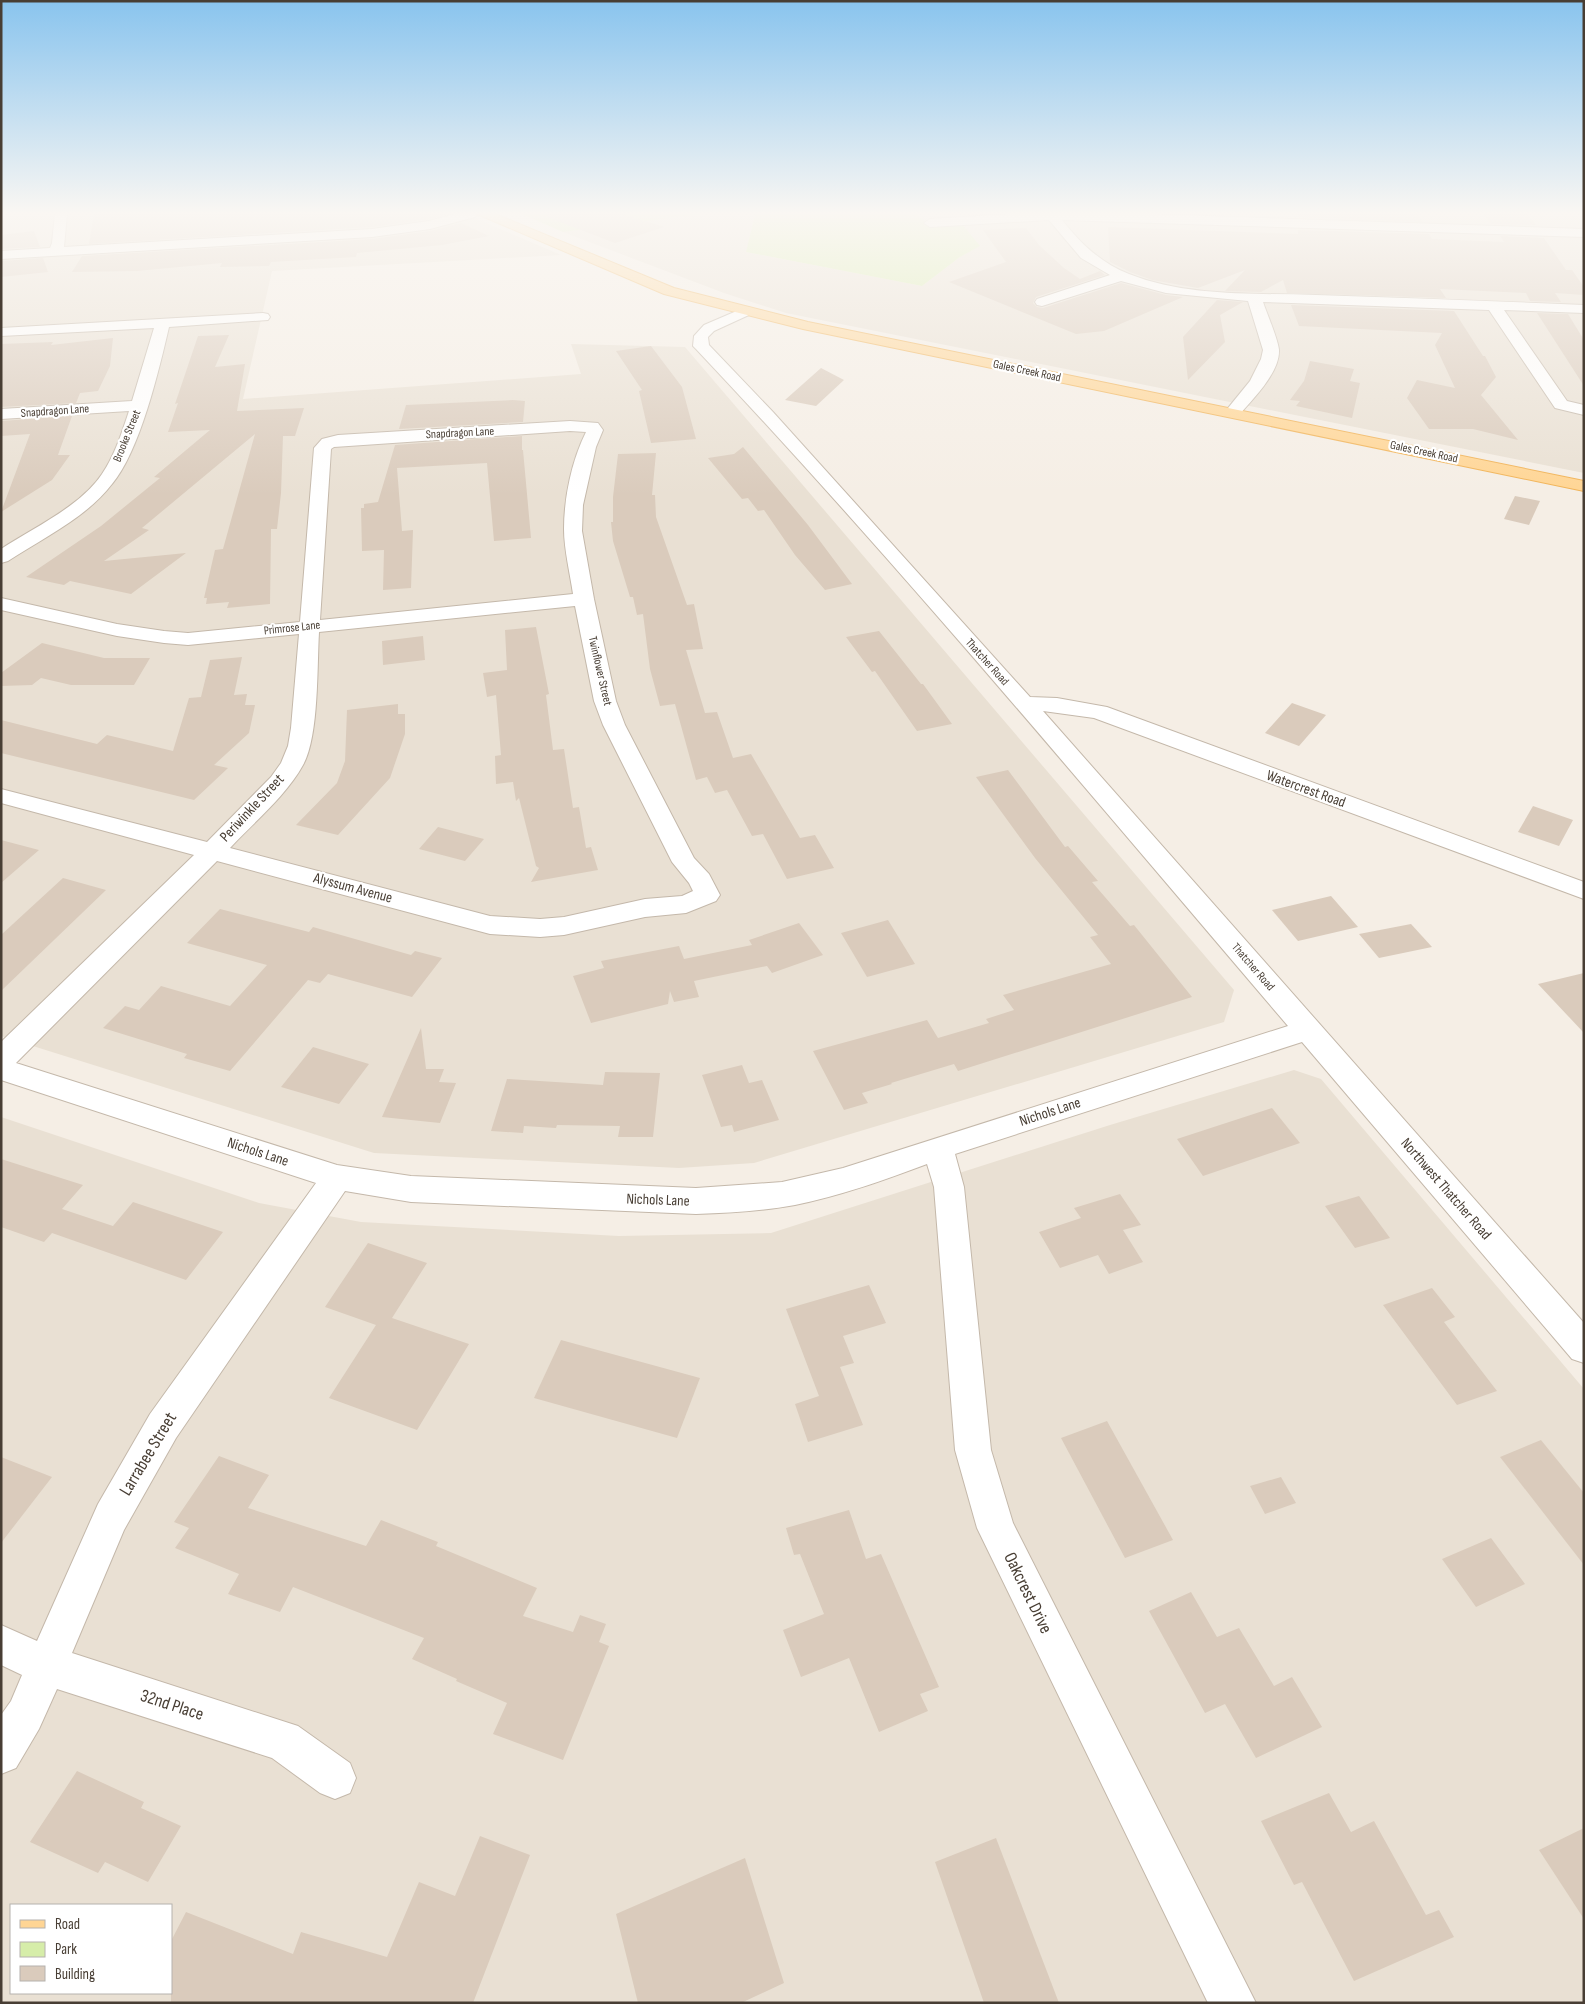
<svg xmlns="http://www.w3.org/2000/svg" width="1585" height="2004" viewBox="0 0 1585 2004" font-family="'Sofia Sans Condensed',sans-serif">
  <style>
    .residential { fill: #e9e0d3; fill-rule: evenodd }
    .green { fill: #d6eda9 }
    .building { fill: #dacbbc }
    .lines { fill: none; stroke-linecap: round; stroke-linejoin: round }
    .minor-casing { stroke: #c4b8aa; stroke-width: 2 }
    .major-casing { stroke: #f1b357; stroke-width: 2 }
    .minor { fill: #fff; fill-rule: evenodd }
    .major { fill: #ffd594; fill-rule: evenodd }
    .labels { text-anchor: middle; dominant-baseline: central; stroke-width: 4.5; stroke-linejoin: round; paint-order: stroke }
    .far-street-label { font-size: 12px; fill: #483e34; stroke: #fff }
    .street-label { font-size: 15px; fill: #483e34; stroke: #fff }
    .near-street-label { font-size: 18px; fill: #483e34; stroke: #fff }
  </style>
  <rect width="100%" height="100%" fill="#f5eee5"/>
  <g class="residential">
    <path d="M1,214h464l96,41 -289,16 -29,128 338,-25 -10,-30 114,3 549,643 -10,32 -470,141 -75,5 -305,-15 -373,-117z"/>
    <path d="M702,214h53l-9,38 176,34 38,-29 19,-11 -52,-23 -11,-9h668v259l-798,-160 -62,-20 -161,-61z"/>
    <path d="M1294,1070l27,9 263,310v614h-1583v-886l258,86 102,19 258,14 152,-3 339,-108zM11,1905h160v88h-160z"/>
  </g>
  <g class="green">
    <path d="M522,214h180l-139,18z"/>
    <path d="M755,214h161l11,9 36,2 17,21 -20,11 -38,29 -176,-34z"/>
  </g>
  <g class="building">
    <path d="M94,214h350l1,1 -16,4 -57,8 -283,17z"/>
    <path d="M547,214h76l41,13 -49,16 -68,-26z"/>
    <path d="M1298,214h120l4,8 -124,-5z"/>
    <path d="M1483,214h45l8,11 -45,-1z"/>
    <path d="M461,223l28,13 -47,9 -85,8 -1,4 -85,5 -2,4 -49,1 2,-4 -85,8 -65,1 10,-16 290,-17 58,-8z"/>
    <path d="M1108,227l190,7v-4l131,4 3,5 72,3 -4,-6 44,2 22,32h6l12,17v8l-29,-2 6,9 -31,-1 -4,-8 -86,-4 6,9 -159,-5 -4,-13 -22,12 -36,-1 20,-21 -47,18 -46,-8 -22,-8 -20,-10z"/>
    <path d="M1026,228l13,17 25,23 16,11 20,-8 5,4 -69,22 -3,6 4,4 6,1 78,-25 45,12 17,2 -79,34 -28,3 -127,-52 57,-20 -23,-32z"/>
    <path d="M34,231l6,16 -39,2v-14z"/>
    <path d="M43,258l5,14 -47,5v-16z"/>
    <path d="M1217,300l26,2 -23,13 5,27 -37,38 -5,-43z"/>
    <path d="M1291,305l163,6 29,45h2l11,21 -15,18 37,45 -45,-11h-44l-22,-31 10,-18 38,8 -20,-43 7,-12 -143,-7z"/>
    <path d="M1537,313l31,1 16,26v46z"/>
    <path d="M229,335l-14,32 30,-3 -8,47 67,-3 -9,28h-12l-2,57 -4,36h-6l-1,75 -43,4 2,-6 -23,2 1,-6h-3l11,-48 8,-1 32,-115 -113,94 7,2 -45,31 82,-8 -55,41 -61,-13 -6,4 -38,-8 75,-51 59,-48 -6,-1 56,-47 -42,2 10,-29 -3,1 23,-68z"/>
    <path d="M113,338l-3,28 -12,25 -18,2 -4,10 -75,4v-63l52,-2 -2,3z"/>
    <path d="M651,346l31,41 14,52 -45,4 -12,-52 3,-1 -26,-39z"/>
    <path d="M1310,361l44,8 -4,12 10,2 -8,35 -56,-12 4,-5 -10,-1 14,-19z"/>
    <path d="M821,368l23,12 -28,26 -31,-6z"/>
    <path d="M513,400l12,1 -2,21 -124,7 7,-24z"/>
    <path d="M72,416l-14,39h12l-18,25 -51,32 29,-78 -29,2v-15z"/>
    <path d="M522,436v14h1l8,88 -37,3 -7,-78 -90,5 5,63 11,-1 -2,58 -28,2 1,-40 -22,1 -1,-43h3v-4l14,-2 17,-57z"/>
    <path d="M743,447l65,78 44,59 -27,6 -30,-35 -31,-45 -6,1 -10,-13 -6,1 -34,-41 26,-4z"/>
    <path d="M656,453l-4,42h3l1,22 31,88 7,-1 9,45 -17,1 19,63 12,-1 16,46 18,-4 49,84 15,-3 19,33 -47,11 -24,-45 -11,2 -25,-46 -12,3 -8,-16 -11,3 -21,-76 -15,2 -10,-37 -7,-55 -6,1 -4,-18h-3l-17,-56 -2,-19h2v-25l5,-43z"/>
    <path d="M1515,496l25,5 -11,24 -25,-6z"/>
    <path d="M536,627l13,67 -3,1 7,55 11,-1 9,59 6,-1 7,41 5,-1 7,23 -67,12 8,-14 -3,-2 -17,-68 -3,3 -3,-19 -17,2 -1,-28 6,-1 -5,-60 -9,2 -4,-24 24,-3 -2,-40z"/>
    <path d="M879,631l42,53h2l29,40 -35,7 -42,-60 -3,1 -26,-35z"/>
    <path d="M423,636l2,24 -42,5 -1,-24z"/>
    <path d="M42,643l62,15h46l-16,27h-63l-30,-7 -9,7 -31,1v-13z"/>
    <path d="M242,657l-8,38 13,-1 -2,11h10l-6,28 -35,32 14,3 -34,32 -193,-47v-33l96,24 10,-9 66,16 16,-53 12,-1 9,-37z"/>
    <path d="M1292,703l34,12 -27,31 -34,-13z"/>
    <path d="M398,704v10h7v20l-15,44 -52,57 -42,-10 41,-42 8,-22 2,-51z"/>
    <path d="M1008,770l57,77 3,-1 30,35 -6,1 38,44 4,-1 58,72 -234,74 -4,-7 -63,19 1,1 -30,9 6,10 -24,7 -31,-59 114,-31 11,18 51,-15 -3,-4 28,-9 -11,-15 108,-31 -21,-27 8,-2 -63,-77 -59,-81z"/>
    <path d="M1533,806l40,14 -14,26 -41,-14z"/>
    <path d="M438,827l46,12 -19,22 -46,-12z"/>
    <path d="M1,840l38,10 -38,33z"/>
    <path d="M63,878l43,12 -105,101v-56z"/>
    <path d="M1331,896l27,31 -60,14 -26,-31z"/>
    <path d="M220,909l89,23 4,-5 98,28 4,-4 27,7 -30,39 -84,-23 -8,9 -12,-3 -78,91 -46,-13 3,-4 -84,-26 22,-22 14,4 22,-24 69,20 37,-41 -80,-22z"/>
    <path d="M888,920l27,44 -48,13 -26,-44z"/>
    <path d="M799,923l24,32 -51,18 -5,-7 -73,15 5,16 -25,5 -4,-11 -2,13 -77,19 -18,-47 31,-8 -3,-7 78,-15 5,13 68,-14 -3,-5z"/>
    <path d="M1411,924l21,23 -53,11 -20,-24z"/>
    <path d="M1584,973v60l-46,-49z"/>
    <path d="M421,1028l5,41h18l-5,13 17,1 -16,40 -58,-6z"/>
    <path d="M313,1047l56,17 -30,40 -58,-17z"/>
    <path d="M742,1065l7,18 13,-3 17,40 -45,12 -2,-7 -11,2 -19,-52z"/>
    <path d="M605,1072l55,1 -7,64h-35l2,-11 -63,-1 -1,3 -32,-2 -1,7 -32,-2 16,-52 96,6z"/>
    <path d="M1272,1108l28,35 -97,33 -26,-37z"/>
    <path d="M1,1159l82,26 -21,24 51,17 20,-24 90,30 -37,48 -134,-47 -8,9 -43,-15z"/>
    <path d="M1120,1194l21,31 -18,5 20,32 -34,12 -11,-19 -38,13 -21,-36 42,-14 -7,-10z"/>
    <path d="M1359,1196l31,42 -35,10 -30,-42z"/>
    <path d="M368,1243l59,20 -35,55 77,26 -52,86 -88,-32 47,-73 -51,-18z"/>
    <path d="M869,1285l17,38 -43,13 11,27 -14,4 23,58 -55,17 -13,-38 24,-8 -33,-87z"/>
    <path d="M1432,1288l23,29 -11,5 53,69 -40,14 -74,-100z"/>
    <path d="M561,1340l139,38 -23,60 -143,-40z"/>
    <path d="M1107,1421l66,119 -48,18 -64,-120z"/>
    <path d="M1541,1440l43,53v72l-84,-108z"/>
    <path d="M219,1456l50,19 -21,33 118,38 15,-26 57,22 -2,4 101,42 -14,28 50,16 7,-17 26,9 -7,18 10,4 -46,114 -70,-26 14,-31 -51,-22 1,-2 -45,-20 12,-21 -131,-51 -13,25 -52,-18 11,-20 -64,-26 14,-20 -15,-6z"/>
    <path d="M1,1457l51,20 -51,66z"/>
    <path d="M1281,1477l15,26 -31,11 -15,-28z"/>
    <path d="M849,1510l17,49 15,-5 58,133 -19,7 8,17 -49,21 -30,-74 -48,19 -18,-47 41,-16 -24,-60 -6,1 -8,-27z"/>
    <path d="M1491,1538l34,46 -49,23 -34,-48z"/>
    <path d="M1191,1592l26,45 22,-9 35,58 18,-9 30,50 -66,31 -31,-54 -20,9 -56,-102z"/>
    <path d="M77,1771l67,31 -3,6 40,18 -33,56 -43,-20 -7,11 -68,-31z"/>
    <path d="M1329,1793l22,39 23,-11 52,94 13,-5 15,27 -100,44 -52,-99 -8,3 -33,-64z"/>
    <path d="M1584,1828v91l-45,-69z"/>
    <path d="M480,1836l50,19 -57,148h-302v-62l15,-29 107,42 8,-22 86,25 32,-75 36,14z"/>
    <path d="M996,1838l63,165h-75l-49,-141z"/>
    <path d="M745,1858l39,125 -43,20h-103l-22,-89z"/>
  </g>
  <g class="lines">
    <defs>
      <g id="minor">
        <path d="M55,214h12l-3,33 308,-18 57,-8 26,-7h22l-2,3 -45,12 -58,8 -371,22v-8l49,-3 2,-5z"/>
        <path d="M1011,214h138l435,15v8l-522,-17c19,24 39,43 67,54 58,23 126,19 187,21 89,3 178,6 268,10v8l-80,-3 63,91 17,4v10l-29,-7 -66,-98 -226,-8c4,12 15,37 16,48 1,23 -28,51 -41,66h-12l-2,-3 26,-32 11,-22 2,-9 -15,-49 -82,-8 -45,-12 -79,25 -5,-1 -2,-3 2,-3 73,-24 -29,-17 -32,-38 -119,7 -6,-4 6,-4z"/>
        <path d="M746,307l5,1 2,3 -2,3 -37,17 -6,6 1,8 64,67 257,285 27,1 50,9 477,175v17l-490,-181 -51,-7 541,612v40l-12,-4 -270,-317 -347,112 9,33 27,263 22,73 243,480h-48l-231,-475 -22,-78 -21,-263 -7,-23c-43,16 -87,32 -132,41 -32,6 -66,8 -99,9l-285,-12 -66,-11 -169,247 -52,92 -52,123 226,73 52,37 6,15 -6,15 -15,6 -15,-6 -48,-35 -215,-69 -18,40 -23,39 -15,6v-59l10,-14 11,-26 -21,-10v-40l36,16 61,-137 52,-90 166,-231 -315,-103v-38l193,-187 -193,-52v-14l206,53 64,-65 10,-14 7,-17 3,-18 8,-94 -111,11 -24,-2 -47,-7 -116,-26v-12l116,26 47,7 24,2 112,-11 14,-174 8,-9 16,-4 232,-14 28,2 5,7 -7,17 -13,58 -1,26 12,68 22,102 9,24 69,133 15,16 11,21 -4,6 -30,12 -41,4 -81,18 -24,2 -50,-3 -273,-73 -201,202 321,102 74,11 285,12 86,-6 61,-14 445,-142c-195,-228 -386,-459 -592,-677l-3,-3 1,-10 10,-11zM570,431l16,1c-14,28 -22,65 -22,97 0,21 6,44 9,65l-253,26 11,-171 3,-2zM575,606l19,95 9,24 69,137 17,21 4,8 -11,5 -37,3 -81,18 -24,2 -50,-3 -260,-68c24,-26 56,-52 73,-83 16,-28 14,-99 16,-133z"/>
        <path d="M263,313l5,1 2,3 -2,3 -99,7c-10,43 -29,124 -57,157 -26,34 -69,54 -104,77l-7,2v-14c32,-21 80,-43 101,-75 13,-19 20,-42 27,-63l-128,8v-10l131,-8 22,-73 -153,8v-8z"/>
      </g>
      <path id="major" d="M477,214h18l179,74 134,34 776,159v10l-781,-162 -139,-35z"/>
    </defs>
    <use href="#minor" class="minor-casing"/>
    <use href="#major" class="major-casing"/>
    <use href="#minor" class="minor"/>
    <use href="#major" class="major"/>
  </g>
  <linearGradient id="sky" x2="0" y2="1"><stop stop-color="#89c4ee"/><stop offset="0.43" stop-color="#faf7f3"/><stop offset="1" stop-color="#faf7f3" stop-opacity="0"/></linearGradient>
  <rect width="1585" height="495" fill="url(#sky)"/>
  <g class="labels">
    <g class="far-street-label">
      <text transform="translate(1027 371) rotate(12)">Gales Creek Road</text>
      <text transform="translate(55 411) rotate(-4)">Snapdragon Lane</text>
      <text transform="translate(460 433) rotate(-3)">Snapdragon Lane</text>
      <text transform="translate(127 436) rotate(-68)">Brooke Street</text>
      <text transform="translate(1424 452) rotate(12)">Gales Creek Road</text>
      <text transform="translate(292 628) rotate(-6)">Primrose Lane</text>
      <text transform="translate(987 662) rotate(48)">Thatcher Road</text>
      <text transform="translate(600 671) rotate(77)">Twinflower Street</text>
      <text transform="translate(1253 967) rotate(49)">Thatcher Road</text>
    </g>
    <g class="street-label">
      <text transform="translate(1306 789) rotate(20)">Watercrest Road</text>
      <text transform="translate(252 808) rotate(-47)">Periwinkle Street</text>
      <text transform="translate(353 888) rotate(15)">Alyssum Avenue</text>
      <text transform="translate(1050 1112) rotate(-18)">Nichols Lane</text>
      <text transform="translate(258 1152) rotate(18)">Nichols Lane</text>
      <text transform="translate(1446 1189) rotate(49)">Northwest Thatcher Road</text>
      <text transform="translate(658 1200) rotate(2)">Nichols Lane</text>
    </g>
    <g class="near-street-label">
      <text transform="translate(148 1454) rotate(-59)">Larrabee Street</text>
      <text transform="translate(1028 1593) rotate(64)">Oakcrest Drive</text>
      <text transform="translate(172 1705) rotate(18)">32nd Place</text>
    </g>
  </g>
  <rect width="1585" height="2004" fill="none" stroke="#483e34" stroke-width="5"/>
  <rect x="10" y="1904" width="162" height="90" fill="#ffffff" stroke="#b6b2ae"/>
  <rect x="20" y="1920" width="25" height="8" fill="#ffd594" stroke="#b6b2ae"/>
  <text x="55" y="1929" font-size="15" fill="#483e34">Road</text>
  <rect x="20" y="1942" width="25" height="15" fill="#d6eda9" stroke="#b6b2ae"/>
  <text x="55" y="1954" font-size="15" fill="#483e34">Park</text>
  <rect x="20" y="1966" width="25" height="15" fill="#dacbbc" stroke="#b6b2ae"/>
  <text x="55" y="1979" font-size="15" fill="#483e34">Building</text>
</svg>
